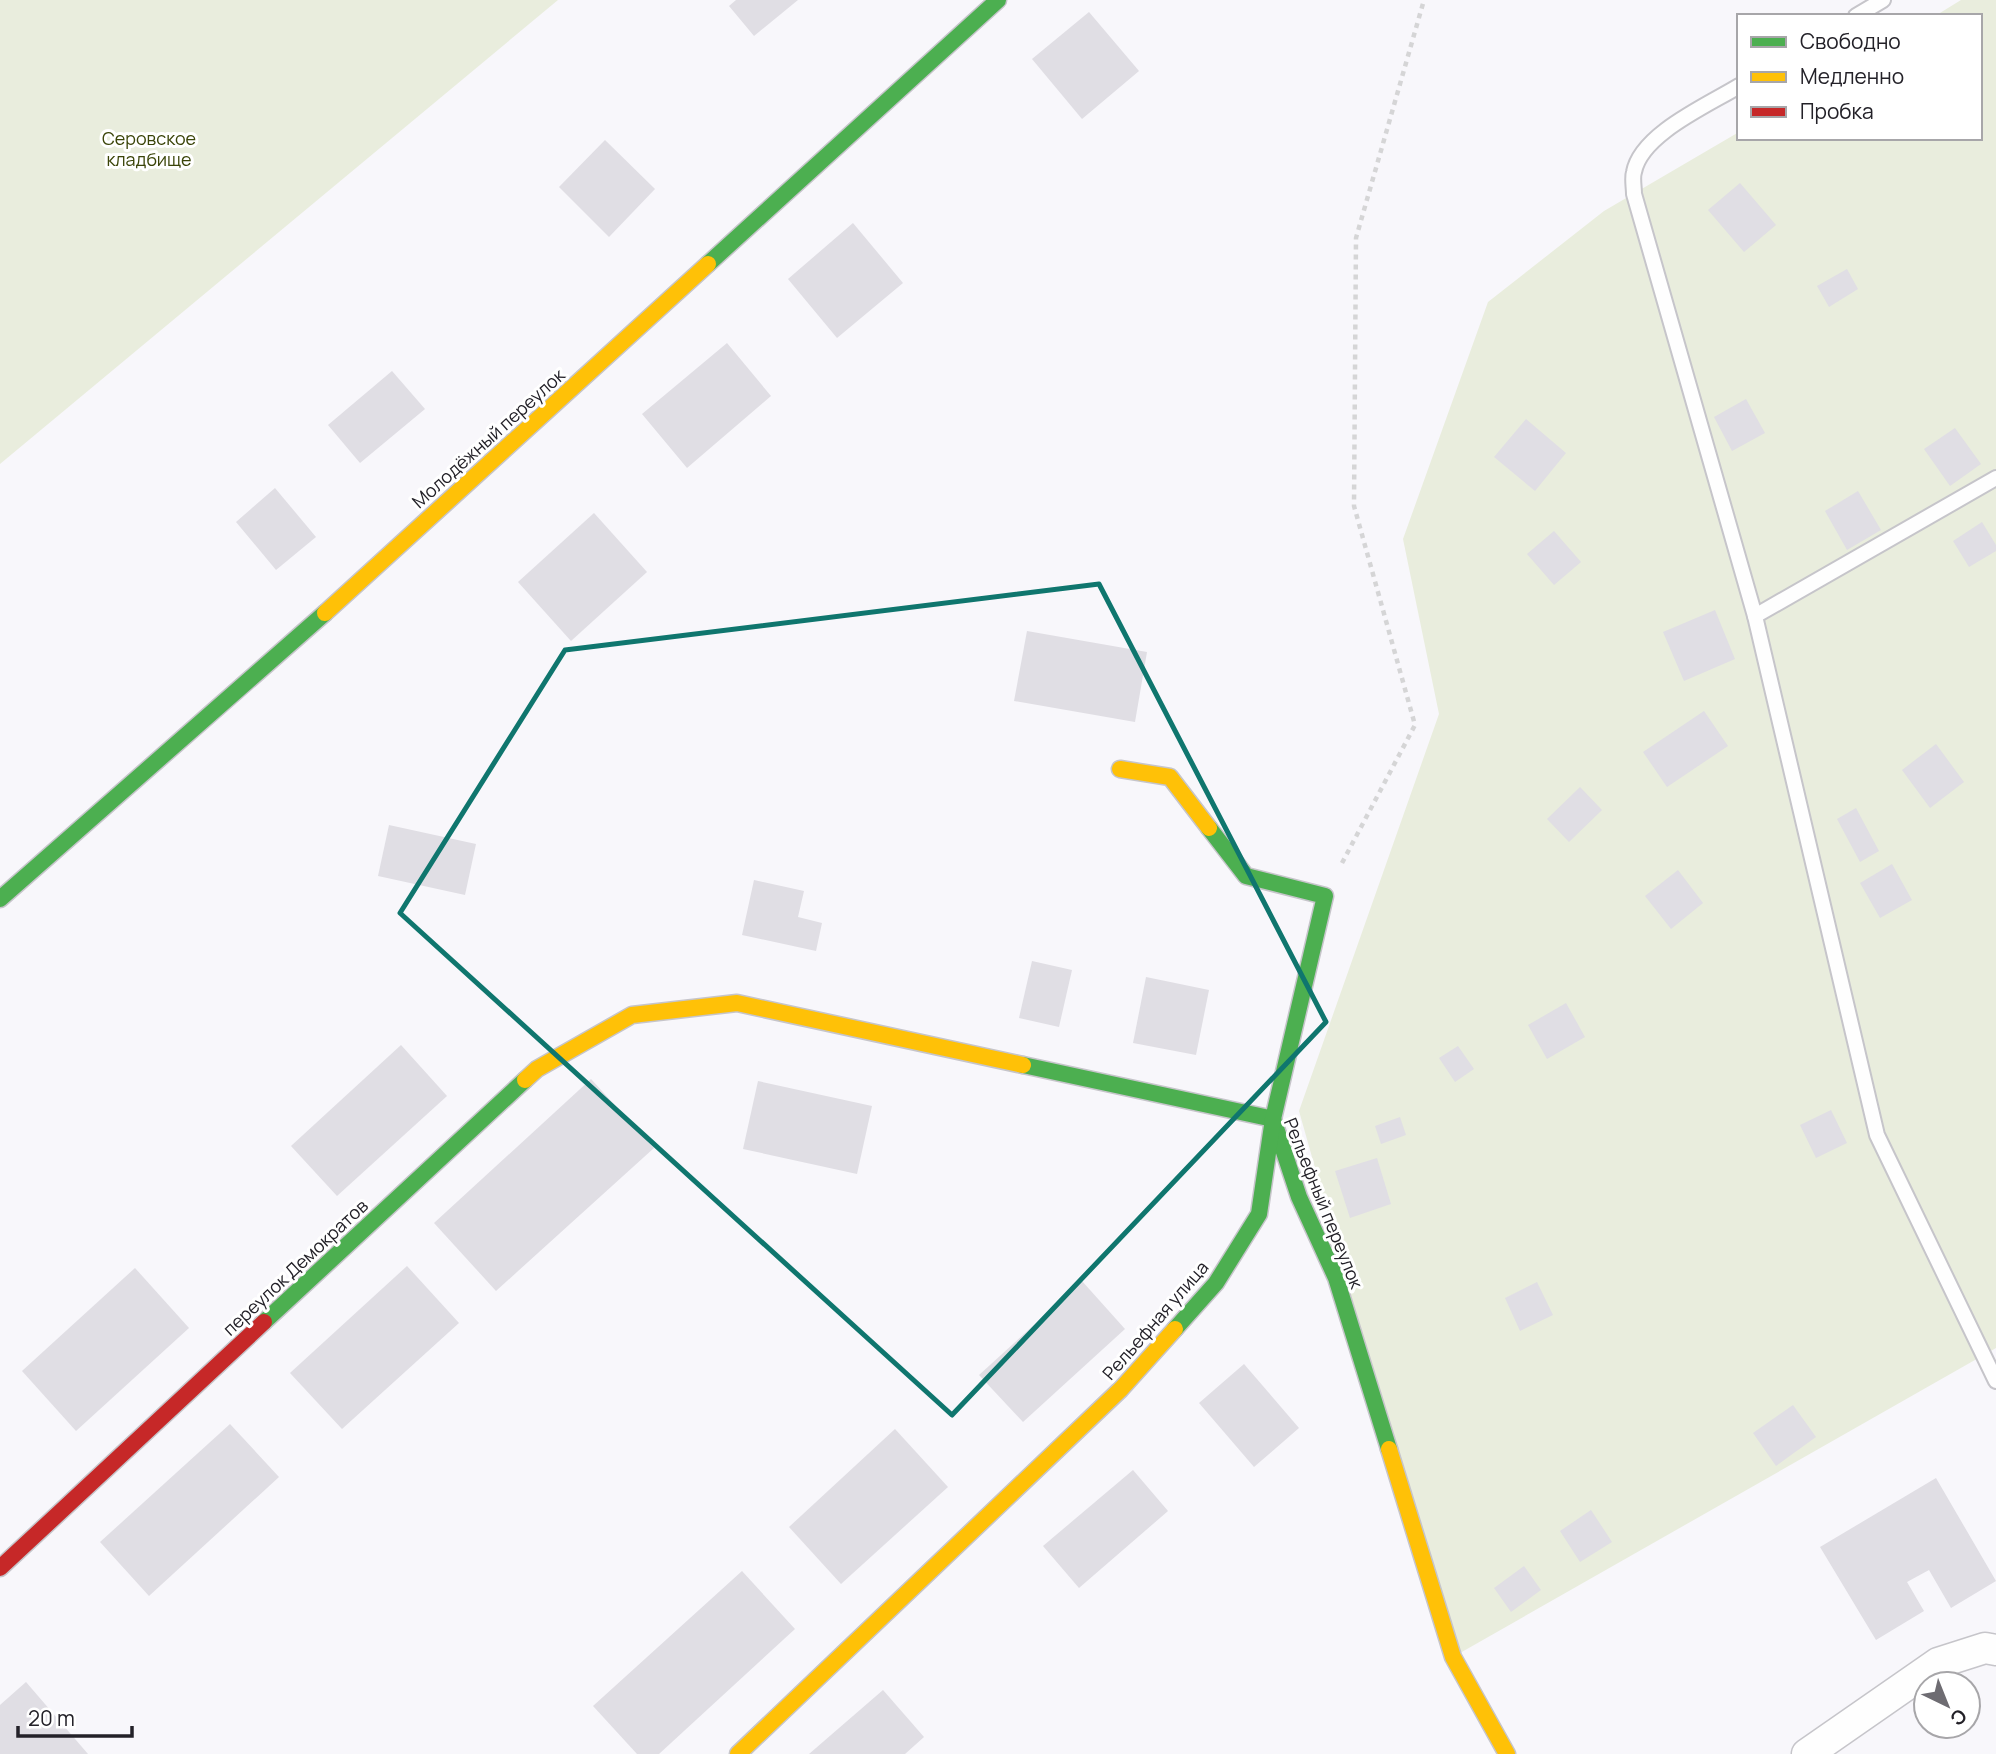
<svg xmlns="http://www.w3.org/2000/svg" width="1996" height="1754" viewBox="0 0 1996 1754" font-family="Manrope,sans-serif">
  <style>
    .green { fill: #e9eddd }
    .building { fill: #e0dee4 }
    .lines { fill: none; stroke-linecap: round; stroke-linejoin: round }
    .lane-casing { stroke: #c6c5ca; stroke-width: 18 }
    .street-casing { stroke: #c6c5ca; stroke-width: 33 }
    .fast-casing { stroke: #c6c5ca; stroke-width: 19 }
    .slow-casing { stroke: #c6c5ca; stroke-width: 19 }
    .jam-casing { stroke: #c6c5ca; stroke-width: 19 }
    .path { stroke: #d5d5d6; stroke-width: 4.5; stroke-dasharray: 5 5; stroke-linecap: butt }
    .lane { stroke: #fefefe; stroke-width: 14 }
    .street { stroke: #fefefe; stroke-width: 30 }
    .fast { stroke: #4caf50; stroke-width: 16 }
    .slow { stroke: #ffc107; stroke-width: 16 }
    .jam { stroke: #c62828; stroke-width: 16 }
    .marked { fill: none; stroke: #0f766e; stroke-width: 5; stroke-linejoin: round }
    .labels { text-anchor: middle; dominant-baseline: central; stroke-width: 6; stroke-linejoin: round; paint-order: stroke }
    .park-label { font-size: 18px; fill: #3a4408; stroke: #fff }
    .street-label { font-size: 18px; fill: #232128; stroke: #fff }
  </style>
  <rect width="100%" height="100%" fill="#f8f7fb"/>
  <g class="green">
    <path d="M0,0h558l-558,464z"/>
    <path d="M1961,0h35v1348l-543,309 -154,-546 140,-397 -36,-175 85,-237 116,-91 135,-79v6h241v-122h-45z"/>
  </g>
  <g class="building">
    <path d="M736,0h62l-44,36 -25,-30z"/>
    <path d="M1089,12l50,59 -57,48 -50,-60z"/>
    <path d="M605,140l50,49 -46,48 -50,-50z"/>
    <path d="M1740,183l36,42 -32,27 -36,-42z"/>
    <path d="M853,223l50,60 -66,55 -49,-59z"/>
    <path d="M1847,269l11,20 -29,18 -12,-21z"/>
    <path d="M727,343l44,53 -84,72 -45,-54z"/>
    <path d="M392,371l33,38 -65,54 -32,-38z"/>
    <path d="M1746,399l19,34 -33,18 -18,-34z"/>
    <path d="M1526,419l40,34 -31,38 -41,-34z"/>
    <path d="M1955,428l26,36 -31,22 -26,-37z"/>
    <path d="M275,488l41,49 -40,33 -40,-48z"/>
    <path d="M1858,491l23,39 -34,20 -22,-39z"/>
    <path d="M594,513l53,59 -76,69 -53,-59z"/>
    <path d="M1982,522l14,23v6l-27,16 -16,-26z"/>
    <path d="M1554,531l27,31 -27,23 -27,-31z"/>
    <path d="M1715,610l20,49 -51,22 -21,-49z"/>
    <path d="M1027,631l120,21 -12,70 -121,-21z"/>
    <path d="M1704,711l24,35 -61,41 -24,-35z"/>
    <path d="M1936,744l28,38 -34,26 -28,-38z"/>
    <path d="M1580,787l22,23 -33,32 -22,-23z"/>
    <path d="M1856,808l23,43 -19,11 -23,-43z"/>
    <path d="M389,825l87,19 -11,51 -87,-19z"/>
    <path d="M1892,864l20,36 -32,18 -20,-35z"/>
    <path d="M1678,870l25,33 -32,26 -26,-33z"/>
    <path d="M754,880l50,11 -6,26 24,6 -6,28 -74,-16z"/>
    <path d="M1032,961l40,9 -13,57 -40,-9z"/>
    <path d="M1146,977l63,13 -13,65 -63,-12z"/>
    <path d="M1566,1003l19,34 -38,22 -19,-34z"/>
    <path d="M401,1045l46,51 -110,100 -46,-50z"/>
    <path d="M1458,1046l16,23 -19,13 -16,-24z"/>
    <path d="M591,1079l63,69 -158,143 -62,-68z"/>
    <path d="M758,1081l114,25 -15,68 -114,-25z"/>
    <path d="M1831,1110l16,33 -31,15 -16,-33z"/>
    <path d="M1400,1117l6,18 -25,9 -6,-18z"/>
    <path d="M1377,1158l14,46 -41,14 -15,-47z"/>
    <path d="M407,1266l52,57 -117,106 -52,-56z"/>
    <path d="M135,1268l54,60 -113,103 -54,-60z"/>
    <path d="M1082,1281l43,48 -102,93 -44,-47z"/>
    <path d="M1537,1282l16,33 -33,16 -15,-33z"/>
    <path d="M1244,1364l55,64 -45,39 -55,-64z"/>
    <path d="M1793,1405l23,32 -40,29 -23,-33z"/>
    <path d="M230,1424l49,53 -130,119 -49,-54z"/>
    <path d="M895,1429l53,58 -107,97 -52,-57z"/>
    <path d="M1133,1470l35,41 -89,77 -36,-42z"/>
    <path d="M1936,1478l60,103 -45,27 -22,-38 -22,12 17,29 -48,29 -56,-93z"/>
    <path d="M1591,1510l21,32 -32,20 -20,-31z"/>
    <path d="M1524,1566l17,24 -30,22 -17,-24z"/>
    <path d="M742,1571l53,58 -136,125h-22l-44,-48z"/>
    <path d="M26,1682l62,72h-88v-49z"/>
    <path d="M883,1690l41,47 -19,17h-96z"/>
  </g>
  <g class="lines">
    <defs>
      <g id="lane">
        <path d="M1856,16l27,-16"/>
        <path d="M1739,86c-31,19 -98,48 -105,86 -2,6 0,15 0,22l121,422 122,519 119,246"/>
        <path d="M1755,616l241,-138"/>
      </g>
      <path id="street" d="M1807,1754l131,-91 47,-15 11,2"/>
      <g id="fast">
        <path d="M708,264l290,-264"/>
        <path d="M0,899l325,-286"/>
        <path d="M1023,1065l250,54 26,78 37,81 53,171"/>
        <path d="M264,1322l261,-242"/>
        <path d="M1175,1329l41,-46 43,-69 14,-95 52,-223 -79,-20 -37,-48"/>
      </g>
      <g id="slow">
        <path d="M325,613l383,-349"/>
        <path d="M1120,769l50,8 39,51"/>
        <path d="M525,1080l12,-11 95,-54 105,-12 286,62"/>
        <path d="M1389,1449l64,208 54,97"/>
        <path d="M738,1754l383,-365 54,-60"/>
      </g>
      <path id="jam" d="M0,1568l264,-246"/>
    </defs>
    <use href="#lane" class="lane-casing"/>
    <use href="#street" class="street-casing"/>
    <use href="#fast" class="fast-casing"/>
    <use href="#slow" class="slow-casing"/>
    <use href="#jam" class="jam-casing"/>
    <path class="path" d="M1342,863l73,-138 -61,-219 2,-268 68,-238"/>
    <use href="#lane" class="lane"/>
    <use href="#street" class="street"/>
    <use href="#fast" class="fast"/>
    <use href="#slow" class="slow"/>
    <use href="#jam" class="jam"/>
  </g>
  <path class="marked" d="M1099,584l227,438 -374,393 -552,-502 165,-263z"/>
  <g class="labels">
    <g class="park-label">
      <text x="149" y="138">Серовское<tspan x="149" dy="21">кладбище</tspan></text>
    </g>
    <g class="street-label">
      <text transform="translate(488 438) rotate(-42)">Молодёжный переулок</text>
      <text transform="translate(1324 1203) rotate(68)">Рельефный переулок</text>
      <text transform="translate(295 1267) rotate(-43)">переулок Демократов</text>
      <text transform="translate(1155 1320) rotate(-49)">Рельефная улица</text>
    </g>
  </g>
  <rect x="1737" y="14" width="245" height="126" fill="#ffffff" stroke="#a7a6a9" stroke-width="2"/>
  <rect x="1751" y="37" width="35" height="10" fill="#4caf50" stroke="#a7a6a9" stroke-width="2"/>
  <text x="1800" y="49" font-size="21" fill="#232128">Свободно</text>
  <rect x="1751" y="72" width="35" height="10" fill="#ffc107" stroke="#a7a6a9" stroke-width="2"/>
  <text x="1800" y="84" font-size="21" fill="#232128">Медленно</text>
  <rect x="1751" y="107" width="35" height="10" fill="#c62828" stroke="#a7a6a9" stroke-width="2"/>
  <text x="1800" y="119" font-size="21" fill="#232128">Пробка</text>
  <g transform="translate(1947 1705) rotate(137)"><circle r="33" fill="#ffffff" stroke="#a7a6a9" stroke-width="2"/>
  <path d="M0-5L12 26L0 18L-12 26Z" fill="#6e6c72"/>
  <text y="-10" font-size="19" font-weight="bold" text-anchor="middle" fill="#232128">С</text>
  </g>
  <path d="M18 1726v10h114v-10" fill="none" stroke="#232128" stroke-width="3.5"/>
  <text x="28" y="1726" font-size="21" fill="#232128" stroke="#ffffff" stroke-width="5" paint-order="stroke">20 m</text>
</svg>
